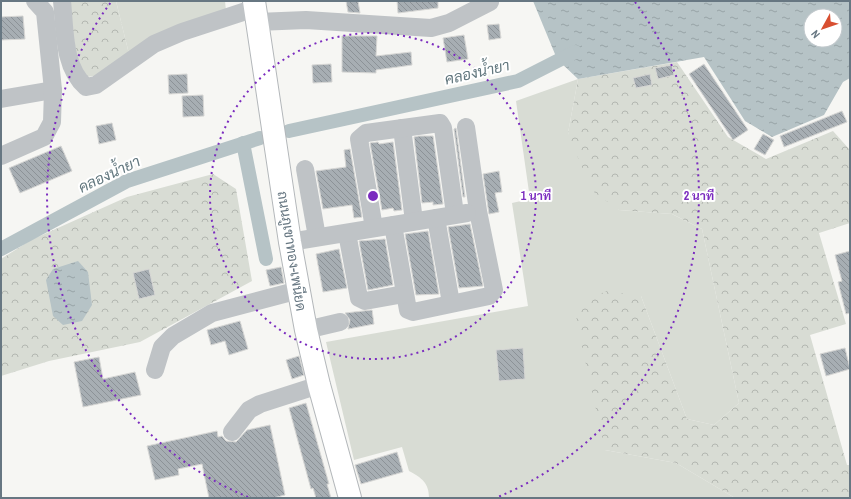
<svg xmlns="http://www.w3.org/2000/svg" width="851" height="499" viewBox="0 0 851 499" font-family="'Archivo Narrow',Sarabun,sans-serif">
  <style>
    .green { fill: #d8dcd4 }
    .forest { fill: url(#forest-crowns) }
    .water { fill: url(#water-ripples); fill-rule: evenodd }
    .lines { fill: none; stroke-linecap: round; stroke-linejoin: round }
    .canal { stroke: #b6c3c6; stroke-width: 14 }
    .building { fill: url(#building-back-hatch); stroke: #d7d7d5 }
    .major-casing { stroke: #b3b7ba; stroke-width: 24 }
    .minor { stroke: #bfc3c6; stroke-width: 18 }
    .major { stroke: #fff; stroke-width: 22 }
    .ring { fill: none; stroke: #7b2cbf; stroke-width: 2; stroke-dasharray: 2 4 }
    .labels { text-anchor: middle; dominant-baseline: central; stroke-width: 4; stroke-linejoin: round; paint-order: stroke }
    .street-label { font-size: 14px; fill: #677782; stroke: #fff }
    .water-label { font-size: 15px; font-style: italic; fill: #63787f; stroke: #fff }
    .centre { fill: #7b2cbf; stroke: #fff; stroke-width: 2 }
    .ring-label { font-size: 12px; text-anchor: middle; font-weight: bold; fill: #7b2cbf; stroke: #fff; stroke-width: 4; stroke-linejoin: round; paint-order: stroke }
  </style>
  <defs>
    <pattern id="forest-crowns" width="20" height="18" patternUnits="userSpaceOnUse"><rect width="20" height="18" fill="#d8dcd4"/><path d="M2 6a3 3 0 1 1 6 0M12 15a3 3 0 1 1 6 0" fill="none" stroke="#b3b7b1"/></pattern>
    <pattern id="water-ripples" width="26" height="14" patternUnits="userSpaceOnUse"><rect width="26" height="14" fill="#b6c3c6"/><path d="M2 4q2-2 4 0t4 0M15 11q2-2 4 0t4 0" fill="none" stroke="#98a3a6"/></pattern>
    <pattern id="building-back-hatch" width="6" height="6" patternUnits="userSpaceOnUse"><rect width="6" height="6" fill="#a7aeb3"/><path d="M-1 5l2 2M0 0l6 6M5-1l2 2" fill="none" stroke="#8c9297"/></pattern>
  </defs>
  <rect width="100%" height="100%" fill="#f6f6f3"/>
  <g class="green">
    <path d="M116,1h109l1,10 -97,43z"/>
    <path d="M578,79l-10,54 51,77 53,4 30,15 37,174 -25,22 -27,-6 -46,-123 -36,154 71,13 59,35h-306c0,-15 -7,-20 -20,-27l-7,-24 -48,13 -28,-118 202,-36 -16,-103 18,-4 -14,-98z"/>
  </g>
  <g class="forest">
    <path d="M68,1h48l13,53 -34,22 -9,1 -7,-5z"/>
    <path d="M677,62l51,75 38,22 67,-28 17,19v73l-31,10 27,91 -36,11 37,130h3v33h-115l-59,-35 -71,-13 -29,-130 7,-19 24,-10 34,5 46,123 27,6 25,-22 -37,-174 -30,-15 -53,-4 -28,-20 -23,-57 10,-54z"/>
    <path d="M213,174l23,15 16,92 -112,61 -91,19 -48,15v-117l30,-19 96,-43z"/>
  </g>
  <g class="water">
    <path d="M533,1h317v77l-7,4 -19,33 -52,22 -27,-16 -41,-64 -126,22 -21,-20zM811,16h24v24h-24z"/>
    <path d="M78,261l10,11 4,33 -10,16 -19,4 -10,-9 -7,-36 7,-11z"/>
  </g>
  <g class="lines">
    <g class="canal">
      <path d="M289,131l229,-50 57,-29"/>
      <path d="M243,143l23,116"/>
      <path d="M1,249l126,-68 133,-43"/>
    </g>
  </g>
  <g class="building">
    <path d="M346,1h12l2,12 -12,-1z"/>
    <path d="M397,1h41v7l-40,5z"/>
    <path d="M23,16l2,23 -24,1v-23z"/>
    <path d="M499,24l2,14 -12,2 -2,-15z"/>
    <path d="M464,35l4,24 -21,3 -4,-24z"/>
    <path d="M342,36h35l-1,20 35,-4 1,13 -36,5v3l-34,-1z"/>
    <path d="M331,64l1,18 -19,1 -1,-18z"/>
    <path d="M704,64l44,66 -15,10 -44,-66z"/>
    <path d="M672,65l2,10 -16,4 -3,-11z"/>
    <path d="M187,74l1,19 -19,1 -1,-19z"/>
    <path d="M650,74l2,11 -16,3 -3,-10z"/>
    <path d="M203,95l1,21 -21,1 -1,-21z"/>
    <path d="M842,111l5,11 -63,25 -4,-11z"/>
    <path d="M112,123l4,17 -17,4 -3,-18z"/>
    <path d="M456,128l9,69h-2l-9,-68z"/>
    <path d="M763,134l11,6 -9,15 -11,-6z"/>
    <path d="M419,136h14l10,68 -10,1v-3l-11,1 -8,-66z"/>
    <path d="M378,142l1,2 14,-2 9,68 -8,1 -1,-3 -11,2 -12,-67z"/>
    <path d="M61,146l11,25 -52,22 -11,-25z"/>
    <path d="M350,149l12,68 -8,1 -2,-13 -29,4 -7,-38 30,-4 -2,-17z"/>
    <path d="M499,171l3,21 -7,1 4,19 -10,2 -6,-40z"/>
    <path d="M470,224l13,62 -24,2 -11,-61z"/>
    <path d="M428,231l11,63 -23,1 -11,-61z"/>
    <path d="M385,239l8,46 -25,5 -9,-49z"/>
    <path d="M339,249l8,39 -24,4 -7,-38z"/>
    <path d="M850,251v62l-4,1 -8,-32 4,-1 -7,-26z"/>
    <path d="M281,267l3,16 -14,3 -4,-16z"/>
    <path d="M149,269l6,26 -16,4 -6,-26z"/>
    <path d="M372,310l2,14 -26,5 2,-9 -5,-7z"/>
    <path d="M240,321l8,28 -19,6 -4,-14 -14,4 -4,-15z"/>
    <path d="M523,348l2,31 -26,2 -3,-31z"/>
    <path d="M845,348l5,21 -24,7 -6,-22z"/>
    <path d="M299,356l5,19 -12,4 -6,-19z"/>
    <path d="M99,357l4,22 32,-7 6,23 -58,12 -9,-45z"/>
    <path d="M306,403l23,81h-2l4,14h-15l-3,-10 -2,1 -22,-81z"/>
    <path d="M270,425l15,70 -12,3h-64l-7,-34 -24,5 1,6 -24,5 -8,-34 70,-15 1,6 4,-1 4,5 10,1 11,-12z"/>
    <path d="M397,452l6,20 -42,12 -6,-19z"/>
  </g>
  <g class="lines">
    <defs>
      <path id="major" d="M254,1l36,241 16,88 13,55 31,113"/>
    </defs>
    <use href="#major" class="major-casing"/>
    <g class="minor">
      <path d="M62,1c3,29 1,66 24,86l10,-2 58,-41 28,-12 73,-24"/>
      <path d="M257,22l49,-2 125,8 18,-5 41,-21"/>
      <path d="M1,99l52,-9"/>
      <path d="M402,128l12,93"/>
      <path d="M1,156l43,-19 8,-15 1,-32 -8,-78 -10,-11"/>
      <path d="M305,169l12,68"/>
      <path d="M436,218l15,85"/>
      <path d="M393,225l15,85 5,2 76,-16 5,-6 -16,-79 -12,-84"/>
      <path d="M374,228l-15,-89 7,-6 74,-10 3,5 12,86"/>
      <path d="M347,233l12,65 6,3 39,-7"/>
      <path d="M290,242l177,-29"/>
      <path d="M306,330l34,-8"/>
      <path d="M155,370l7,-23 11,-11 39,-23 87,-23"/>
      <path d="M232,432l17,-22 11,-6 59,-19"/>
    </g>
    <use href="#major" class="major"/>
  </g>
  <g class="ring">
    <circle cx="373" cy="196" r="163"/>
    <path d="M248 497A326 326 0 0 1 111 2M635 2A326 326 0 0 1 498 497"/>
  </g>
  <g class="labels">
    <g class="street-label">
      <text transform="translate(292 251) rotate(81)">ถนนภูเขาทอง-เพนียด</text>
    </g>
    <g class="water-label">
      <text transform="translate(477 72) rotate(-13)">คลองน้ำยา</text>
      <text transform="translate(109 174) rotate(-25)">คลองน้ำยา</text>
    </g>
  </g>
  <circle cx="373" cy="196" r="6" class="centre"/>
  <g class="ring-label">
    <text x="536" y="200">1 นาที</text>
    <text x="699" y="200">2 นาที</text>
  </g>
  <rect width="851" height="499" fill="none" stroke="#677782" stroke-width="4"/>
  <g transform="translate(823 28) rotate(230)"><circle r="19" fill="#ffffff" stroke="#c2c9cd"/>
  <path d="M0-3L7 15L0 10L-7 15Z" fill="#d84f31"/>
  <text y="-6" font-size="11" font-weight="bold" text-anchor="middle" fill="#677782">N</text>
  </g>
</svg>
